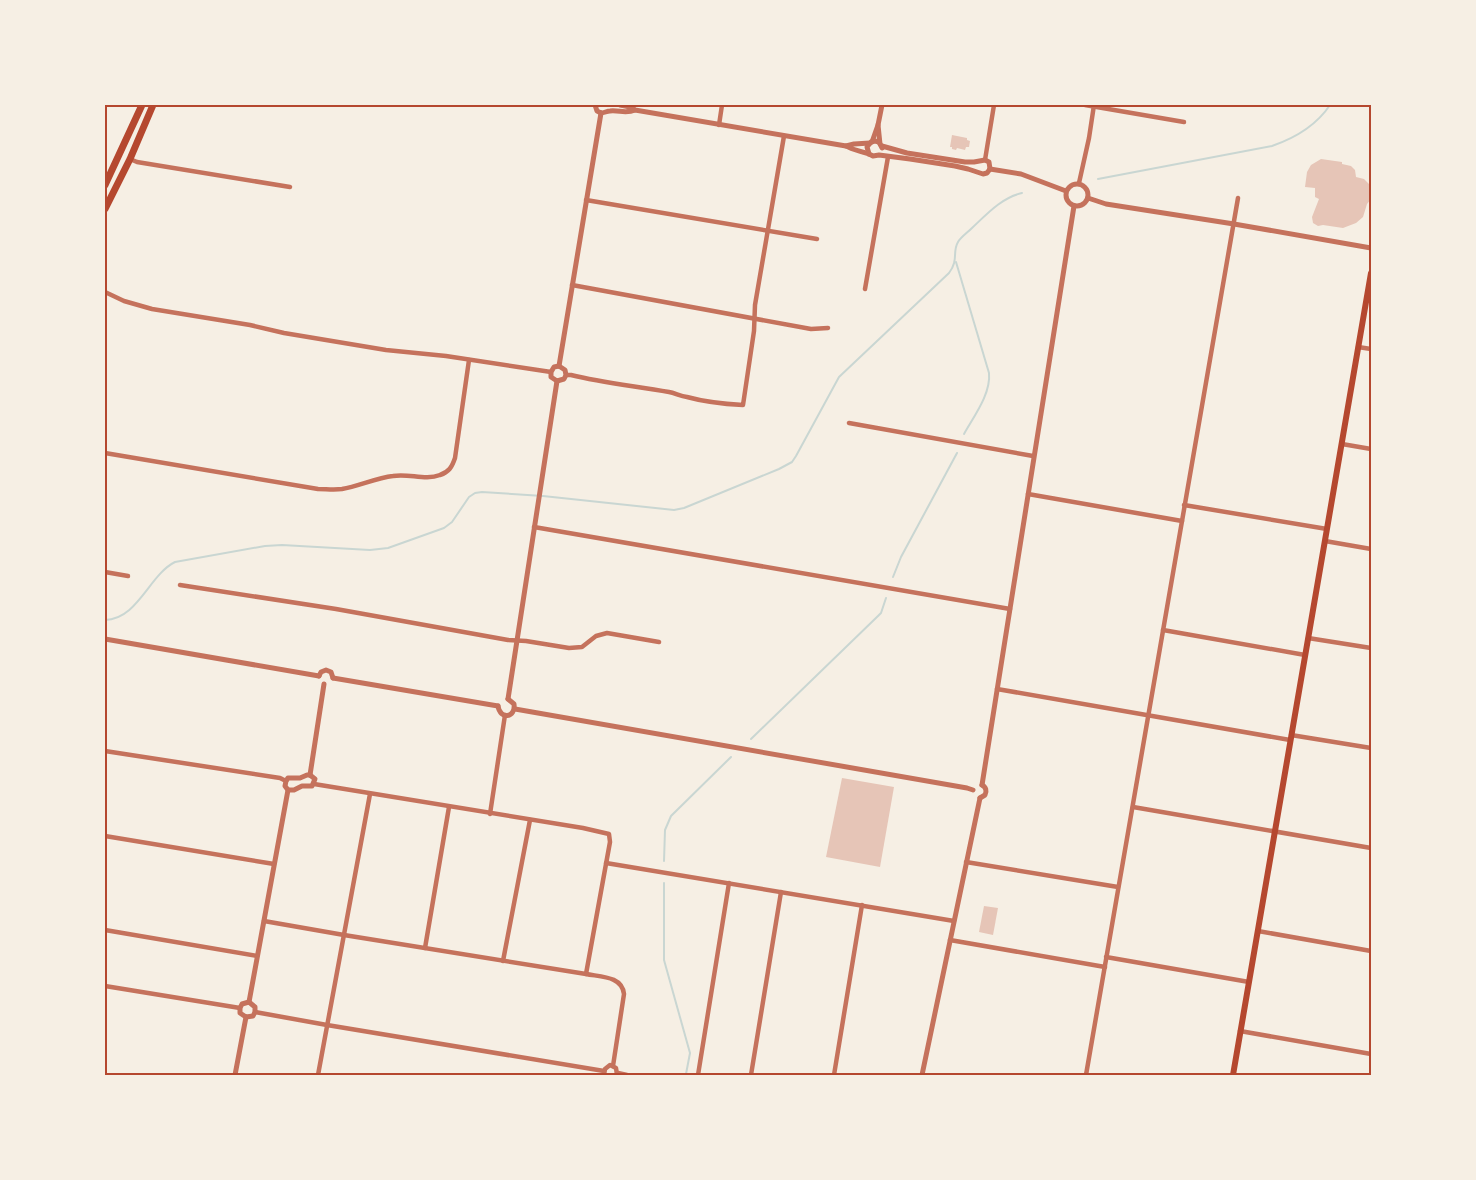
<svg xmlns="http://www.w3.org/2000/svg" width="1476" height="1180" viewBox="0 0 1476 1180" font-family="'Space Grotesk',sans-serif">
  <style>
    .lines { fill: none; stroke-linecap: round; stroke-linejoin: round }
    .stream { stroke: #c9d6d2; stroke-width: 2 }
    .building { fill: #e6c5b7 }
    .minor { stroke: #c5725c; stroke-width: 4.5 }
    .tertiary { stroke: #c5725c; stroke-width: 5 }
    .secondary { stroke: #b5482f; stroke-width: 6 }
    .primary { stroke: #b5482f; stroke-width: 7 }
    .neatline { fill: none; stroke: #b5482f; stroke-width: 2 }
  </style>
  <rect width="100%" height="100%" fill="#f6efe4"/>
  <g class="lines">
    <g class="stream">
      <path d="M1098,179l174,-33c23,-8 44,-20 58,-41"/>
      <path d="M956,262l33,111c2,21 -15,43 -25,61"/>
      <path d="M893,577l8,-20 56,-104"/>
      <path d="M105,620c33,-1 44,-45 70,-58l90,-16 17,-1 88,5 18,-2 56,-20 8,-6 17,-25 6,-4 7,-1 61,4 131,14 10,-2 95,-39 13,-7 4,-6 43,-79 110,-104c10,-13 3,-21 9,-31 3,-5 9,-9 14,-14 15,-14 29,-30 50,-35"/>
      <path d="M751,739l127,-123 3,-3 5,-15"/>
      <path d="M664,861l1,-31 6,-14 60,-59"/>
      <path d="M664,883v77l26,93 -4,21"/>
    </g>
  </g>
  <g class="building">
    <path d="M952,135l15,3v2l3,1 -1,6h-3l-1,3 -8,-2 -1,2 -4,-1v-2h-2z"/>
    <path d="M1321,159l21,3v2l9,2 4,4 1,7 8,2 7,7v13l-4,5 -4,13 -7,6 -13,5 -20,-3 -5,1 -5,-3 -1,-6 7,-18 -4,-2v-9l-10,-1 2,-15 4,-7z"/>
    <path d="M842,778l52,9 -14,80 -54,-10z"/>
    <path d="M984,906l14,2 -5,27 -14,-3z"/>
  </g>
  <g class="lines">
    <g class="minor">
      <path d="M1085,105l99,17"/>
      <path d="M719,125l3,-20"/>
      <path d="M130,159l7,3 153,25"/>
      <path d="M985,160l9,-55"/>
      <path d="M1079,183l10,-45 5,-33"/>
      <path d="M586,200l231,39"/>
      <path d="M572,285l239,44 17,-1"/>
      <path d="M865,289l23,-132"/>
      <path d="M105,292l19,9 28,8 98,16 34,8 102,17 60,6 105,16"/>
      <path d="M1358,347l13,2"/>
      <path d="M566,375h5c32,8 65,11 98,17 6,1 11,4 18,5 18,5 37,7 56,8l11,-74 1,-26 29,-169"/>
      <path d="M849,423l184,33"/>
      <path d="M1342,444l29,5"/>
      <path d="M105,453l213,36c8,0 16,1 24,0 17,-3 34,-11 51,-13 16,-3 32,5 47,-1 9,-3 12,-8 15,-17l14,-98"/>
      <path d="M1028,494l154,27"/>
      <path d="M1184,505l143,24"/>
      <path d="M534,527l476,82"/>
      <path d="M1325,541l46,8"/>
      <path d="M105,572l23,4"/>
      <path d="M180,585l156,24 172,31 18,1 43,7 13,-1 14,-11 11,-3 52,9"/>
      <path d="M1163,630l142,25"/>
      <path d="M1308,638l63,10"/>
      <path d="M997,689l293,51"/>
      <path d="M1291,735l80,13"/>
      <path d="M105,751l175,27 6,3"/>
      <path d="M314,784l269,44 26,6 1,8 -24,132"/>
      <path d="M1133,807l238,41"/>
      <path d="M490,814l15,-99"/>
      <path d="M105,836l169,28"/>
      <path d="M966,862l152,25"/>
      <path d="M606,863l348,58"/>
      <path d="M264,921l80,14 242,39c15,3 36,2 38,20l-11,72"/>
      <path d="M105,930l152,26"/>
      <path d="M1258,931l113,20"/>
      <path d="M950,940l155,27"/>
      <path d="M425,948l24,-141"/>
      <path d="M1106,957l143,25"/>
      <path d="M503,961l27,-141"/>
      <path d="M105,986l135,22"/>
      <path d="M255,1012l72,13 277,46"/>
      <path d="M1240,1031l131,23"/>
      <path d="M618,1073l9,2"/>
      <path d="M318,1075l52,-281"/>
      <path d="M604,1075l1,-6 5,-4 6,3 1,7"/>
      <path d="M698,1075l31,-192"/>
      <path d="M751,1075l30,-183"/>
      <path d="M834,1075l28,-170"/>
      <path d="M1086,1075l152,-877"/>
    </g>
    <g class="tertiary">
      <path d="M595,105l2,6 4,2"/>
      <path d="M620,105l10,2 5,3 211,36c8,5 18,5 27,10l6,-1 31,4 45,7 13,3 15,5 4,-1 3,-4"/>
      <path d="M601,113c3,0 6,-2 9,-2 9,-1 16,3 25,-1"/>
      <path d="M878,125l2,19"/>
      <path d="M872,142l6,-17 4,-20"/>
      <path d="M846,146l8,-2 16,-1"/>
      <path d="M882,146l25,7 58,9h9l11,-2 4,2 1,7"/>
      <path d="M869,154l-2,-7 4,-5 4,-1 4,1 3,6"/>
      <path d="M990,169l31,5 45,17"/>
      <circle cx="1077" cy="195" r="11"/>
      <path d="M1088,198l18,6 128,20 137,24"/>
      <path d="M559,366l42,-253"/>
      <path d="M557,381l7,-2 2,-4 -1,-5 -6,-4"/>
      <path d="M557,381l-6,-4v-5l3,-5 5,-1"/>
      <path d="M105,639l214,37"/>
      <path d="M319,676l2,-4 5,-2 5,2 2,6"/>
      <path d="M333,678l165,28"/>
      <path d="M508,699l49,-318"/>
      <path d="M498,706c2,14 18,12 16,-2l-6,-5"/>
      <path d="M515,709l452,79 6,2"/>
      <path d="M310,775l14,-91"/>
      <path d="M982,785l92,-579"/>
      <path d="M288,790h6l8,-4h10l3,-7 -5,-4"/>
      <path d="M980,798l5,-3c2,-4 1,-8 -3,-10"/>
      <path d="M249,1002l39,-212 -3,-4 1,-5 2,-3h12l7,-3h3"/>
      <path d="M246,1017l7,-1 2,-4v-5l-6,-5"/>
      <path d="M246,1017l-6,-4v-5l2,-4 7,-2"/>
      <path d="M235,1075l11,-58"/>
      <path d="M922,1075l58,-277"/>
    </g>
    <path class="secondary" d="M1233,1075l138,-802"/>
    <g class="primary">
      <path d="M105,185l37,-80"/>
      <path d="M105,209l25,-50 23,-54"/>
    </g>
  </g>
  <rect width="1476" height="1180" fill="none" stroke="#f6efe4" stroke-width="213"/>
  <rect x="106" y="106" width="1264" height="968" class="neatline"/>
</svg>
